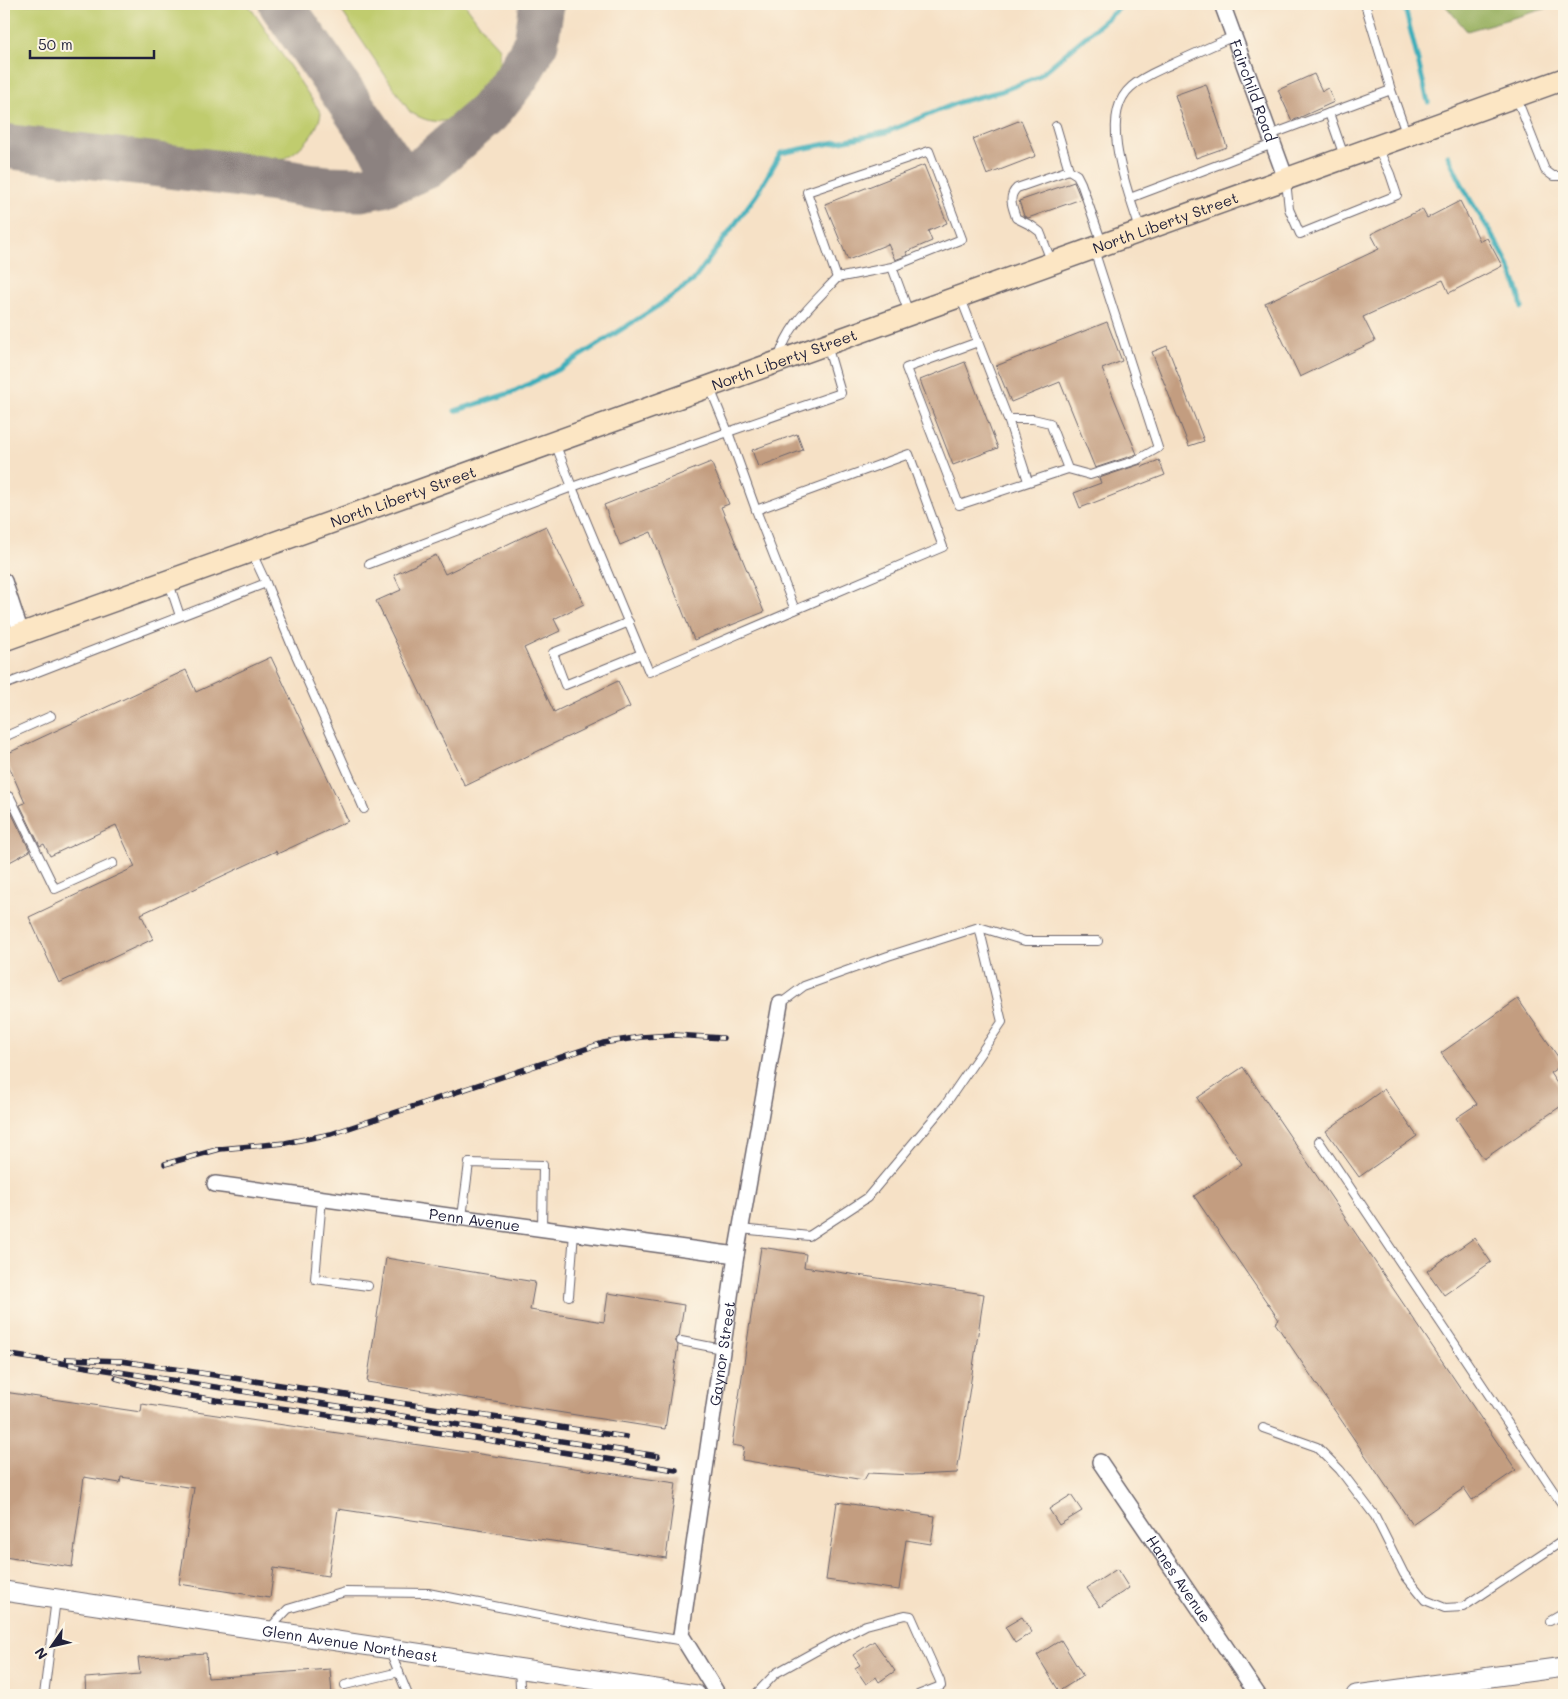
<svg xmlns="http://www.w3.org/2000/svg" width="1568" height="1699" viewBox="0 0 1568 1699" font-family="Mali,sans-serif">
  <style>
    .green { fill: #c0cc6e; stroke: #717754 }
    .forest { fill: #98b061; stroke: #5d694e }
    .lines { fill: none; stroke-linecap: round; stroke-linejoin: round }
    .stream { stroke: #3eaeba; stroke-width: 5 }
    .taxiway { stroke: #8c8280; stroke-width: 45 }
    .building { fill: #c39d80 }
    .service-casing { stroke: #6c656c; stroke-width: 10 }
    .minor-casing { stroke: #6c656c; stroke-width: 18 }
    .tertiary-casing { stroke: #6c656c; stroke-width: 21 }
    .secondary-casing { stroke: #6c656c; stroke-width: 24 }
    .service { stroke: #fff; stroke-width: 8 }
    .minor { stroke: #fff; stroke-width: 15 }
    .tertiary { stroke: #fff; stroke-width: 19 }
    .secondary { stroke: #fce6c4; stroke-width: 21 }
    .rail-casing { stroke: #22223b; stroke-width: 5.5 }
    .rail { stroke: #fcf5e5; stroke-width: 4; stroke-dasharray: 11; stroke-linecap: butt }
    .labels { text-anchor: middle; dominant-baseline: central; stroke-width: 4; stroke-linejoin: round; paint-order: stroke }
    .street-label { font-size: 15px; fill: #22223b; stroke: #fcf5e5 }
  </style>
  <rect width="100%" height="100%" fill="#fcf5e5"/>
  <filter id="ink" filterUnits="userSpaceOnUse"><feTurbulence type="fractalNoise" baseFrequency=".02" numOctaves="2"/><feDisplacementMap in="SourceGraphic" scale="10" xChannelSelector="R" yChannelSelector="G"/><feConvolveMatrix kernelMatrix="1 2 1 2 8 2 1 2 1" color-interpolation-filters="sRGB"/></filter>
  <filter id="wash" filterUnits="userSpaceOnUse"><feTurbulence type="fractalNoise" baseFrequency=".0096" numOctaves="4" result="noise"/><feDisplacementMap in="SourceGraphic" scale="20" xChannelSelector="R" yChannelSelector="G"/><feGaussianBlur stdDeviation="1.12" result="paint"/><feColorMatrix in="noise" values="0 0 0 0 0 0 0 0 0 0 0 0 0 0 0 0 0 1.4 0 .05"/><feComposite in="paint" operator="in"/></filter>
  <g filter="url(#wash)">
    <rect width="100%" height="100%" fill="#f6e1c6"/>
    <g class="green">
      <path d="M4,4h244l73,109c-3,21 -25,43 -46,49 -4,1 -10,1 -15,1l-256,-33z"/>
      <path d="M337,4h128l23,32 11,12c0,7 1,16 -1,23 -5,12 -42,49 -55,50 -12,2 -23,-3 -33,-9z"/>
    </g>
    <path class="forest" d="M1444,4h118l-95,27z"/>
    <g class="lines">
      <g class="stream">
        <path d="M1404,4l24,98"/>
        <path d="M1448,156c8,15 14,30 23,45 21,34 44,66 51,107"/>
        <path d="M455,411l58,-19 48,-24 94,-60 38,-27 64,-87 24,-41 106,-21 72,-30 43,-11 36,-14 86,-73"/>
      </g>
      <g class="taxiway">
        <path d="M281,4l121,174"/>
        <path d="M4,146l237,29 85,13 34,1 22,-4 44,-18 62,-54 30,-38 18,-32 6,-39"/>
      </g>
    </g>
    <g id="blocks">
      <g class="building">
        <path d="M1314,74l8,17 6,-3 6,14 -42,19 -14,-31z"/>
        <path d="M1206,84l21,63 -31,11 -21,-63z"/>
        <path d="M1021,120l15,36 -49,19 -14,-36z"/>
        <path d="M924,165l23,58 -19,8 4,10 -26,11 2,3 -13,5 -7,-16 -40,16 -23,-56z"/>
        <path d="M1074,182l7,17 -53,19 -4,-2 -5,-15z"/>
        <path d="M1460,201l20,40 7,-3 15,28 -53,27 -6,-13 -80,37 12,24 -75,36 -35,-74 114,-54 -8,-15 51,-25 5,9z"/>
        <path d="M1107,322l15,39 -20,8 35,85 -42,14 -35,-86 -49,20 -15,-36z"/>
        <path d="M1167,346l37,95 -15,5 -37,-94z"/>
        <path d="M965,362l33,86 -45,17 -33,-85z"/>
        <path d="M797,434l6,16 -45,17 -6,-17z"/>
        <path d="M1159,460l6,15 -85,33 -6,-15 27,-10 -2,-5 42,-14 1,3z"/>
        <path d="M711,462l18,42 -8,3 43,105 -70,28 -43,-108 -31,13 -16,-40z"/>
        <path d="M546,526l38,78 -30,15 6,12 -36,17 30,64 64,-31 12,26 -165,79 -89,-185 25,-11 -7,-15 42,-20 9,19z"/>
        <path d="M271,657l77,164 -71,33 -1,-3 -135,63 12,25 -94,44 -30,-66 106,-50 -19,-42 -66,31 -6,-12 -4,2 -20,-41 5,-2 -21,-48 182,-85 10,22z"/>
        <path d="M10,810l20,41 -26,14v-51z"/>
        <path d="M1518,999l45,65 -13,9 14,21v10l-80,55 -28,-41 21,-14 -36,-51z"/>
        <path d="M1243,1067l273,403 -44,30 -8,-12 -52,36 -137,-201 4,-3 -85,-124 48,-32 -45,-66z"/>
        <path d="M1384,1089l33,47 -58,41 -33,-46z"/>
        <path d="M1474,1238l17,24 -47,33 -17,-24z"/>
        <path d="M761,1247l45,7 -2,13 180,27 -27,179 -45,2 -44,-2 -4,7 -122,-20 2,-13 -12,-2z"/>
        <path d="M386,1258l149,24 -5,28 74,12 4,-29 76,12 -5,31 -4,4 3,6 -13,83 -298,-47z"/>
        <path d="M4,1392l137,20 1,-8 534,79 -10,75 -328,-49 -10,67 -54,-8 -4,30 -91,-14 15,-96 -73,-11 -1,6 -36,-6 -12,90 -68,-10z"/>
        <path d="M1071,1495l11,16 -23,14 -10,-16z"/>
        <path d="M837,1502l98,14 -4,28 -25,-4 -7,50 -73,-10z"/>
        <path d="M1117,1569l12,19 -29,19 -13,-19z"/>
        <path d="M1022,1617l10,15 -17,11 -10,-16z"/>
        <path d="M1061,1640l22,36 -24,15 -22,-36z"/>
        <path d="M874,1641l21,30 -16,11 -3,-5 -10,7 -11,-16 5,-3 -7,-10z"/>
        <path d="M206,1653l2,25 122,-9 2,26h-246l-1,-17 55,-4 -2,-16z"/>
      </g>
    </g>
  </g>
  <g filter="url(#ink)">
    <use href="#blocks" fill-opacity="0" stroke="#6c656c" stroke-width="1"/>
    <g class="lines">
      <defs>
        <g id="service">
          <path d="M1365,4l26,86"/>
          <path d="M1517,99l28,71 8,6h11"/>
          <path d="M1329,113l15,43"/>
          <path d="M1056,126l13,44"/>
          <path d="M1270,135l121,-45 15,43"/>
          <path d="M1286,181l3,28 11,25 97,-39 -7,-21 -12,-26"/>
          <path d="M1130,198l143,-54"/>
          <path d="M1140,229c-11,-35 -43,-113 -9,-142 12,-11 29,-17 43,-24 20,-9 40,-18 60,-27"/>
          <path d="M1052,263l-12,-31 -8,-6 -16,-8c-3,-11 -9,-21 1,-30l52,-18 8,5 4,8 21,60"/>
          <path d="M892,267l70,-28 -33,-88 -122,41 30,86 55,-11 17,46"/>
          <path d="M960,296l48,123h25l17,4 18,46 22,6 47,-15 21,-12 -64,-198"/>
          <path d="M978,342l-72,26 53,137 109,-36"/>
          <path d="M779,358c8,-33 36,-56 58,-80"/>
          <path d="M710,388l18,44 113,-39 -14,-48"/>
          <path d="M1008,419l20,62"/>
          <path d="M555,443l17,44 156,-55 28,78"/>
          <path d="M369,564l203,-77 77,185 294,-125 -34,-93 -153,56 39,100"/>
          <path d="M169,583l11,33"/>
          <path d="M266,583l25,61 73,165"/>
          <path d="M629,622l-76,31 12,32 76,-31"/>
          <path d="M4,685l262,-102 -14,-30"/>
          <path d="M4,737l47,-21"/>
          <path d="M4,794l6,3 45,92 58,-26"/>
          <path d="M780,1004l24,-18 84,-30 91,-29 46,14h73"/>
          <path d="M1319,1141l245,366"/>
          <path d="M322,1198l-7,81 53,7"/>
          <path d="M462,1217l7,-54 74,2 -1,63"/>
          <path d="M740,1229l69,7 58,-38 78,-93 57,-83 -23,-95"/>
          <path d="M569,1296l5,-63"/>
          <path d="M681,1341l41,8"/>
          <path d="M1263,1428l54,19 23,23 35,46 29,58 21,26 20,8 18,-1 101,-67"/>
          <path d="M1550,1621l14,-8"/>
          <path d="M269,1629l19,-20 57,-17 83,1 172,34 84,14"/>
          <path d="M390,1651l18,44"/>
          <path d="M519,1668l1,18 4,9"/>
          <path d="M345,1685l54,-13"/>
          <path d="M44,1695l12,-96"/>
          <path d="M755,1695l21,-22 38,-21 52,-27 39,-10 6,1 29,65 1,5 -23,9"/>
        </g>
        <g id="minor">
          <path id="s1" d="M1222,4l64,175"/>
          <path d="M4,581l17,52"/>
          <path id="s2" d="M215,1184l521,71"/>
          <path id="s3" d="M1100,1462l158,233"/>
          <path id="s4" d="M718,1695l-37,-60 55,-380 44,-251"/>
        </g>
        <g id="tertiary">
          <path id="s5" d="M4,1591l692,104"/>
          <path d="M1356,1695l208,-28"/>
        </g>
        <g id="secondary">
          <path id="s6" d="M4,640l1560,-561"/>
        </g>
      </defs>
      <use href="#service" class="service-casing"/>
      <use href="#minor" class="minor-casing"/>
      <use href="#tertiary" class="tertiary-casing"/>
      <use href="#secondary" class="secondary-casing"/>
      <use href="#service" class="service"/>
      <use href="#minor" class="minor"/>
      <use href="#tertiary" class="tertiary"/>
      <use href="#secondary" class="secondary"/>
      <defs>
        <g id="rail">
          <path d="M165,1164l55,-15 65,-6 46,-9 272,-91 38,-6 33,-2 49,3"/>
          <path d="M4,1354l654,102"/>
          <path d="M67,1359l54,2 505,76"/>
          <path d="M116,1378l51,14 49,8 79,10 381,60"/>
        </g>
      </defs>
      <use href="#rail" class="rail-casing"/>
      <use href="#rail" class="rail"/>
    </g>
  </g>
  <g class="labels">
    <g class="street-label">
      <text stroke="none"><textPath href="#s1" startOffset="92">Fairchild Road</textPath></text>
      <text stroke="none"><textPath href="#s6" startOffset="1234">North Liberty Street</textPath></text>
      <text stroke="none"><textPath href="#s6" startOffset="829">North Liberty Street</textPath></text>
      <text stroke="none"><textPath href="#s6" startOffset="424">North Liberty Street</textPath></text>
      <text stroke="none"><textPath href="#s2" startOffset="262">Penn Avenue</textPath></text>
      <text stroke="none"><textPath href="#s4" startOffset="355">Gaynor Street</textPath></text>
      <text stroke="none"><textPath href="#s3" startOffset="141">Hanes Avenue</textPath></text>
      <text stroke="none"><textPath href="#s5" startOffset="350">Glenn Avenue Northeast</textPath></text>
    </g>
  </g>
  <rect width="1568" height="1699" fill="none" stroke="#fcf5e5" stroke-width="20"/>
  <g transform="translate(52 1646) rotate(236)" stroke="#fcf5e5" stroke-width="4" paint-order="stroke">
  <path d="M0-4L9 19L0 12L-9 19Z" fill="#22223b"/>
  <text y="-8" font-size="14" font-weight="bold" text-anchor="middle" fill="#22223b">N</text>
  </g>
  <path d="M30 50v8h124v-8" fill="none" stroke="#22223b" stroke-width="2.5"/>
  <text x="38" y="50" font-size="15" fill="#22223b" stroke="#fcf5e5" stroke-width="4" paint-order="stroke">50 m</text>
</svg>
